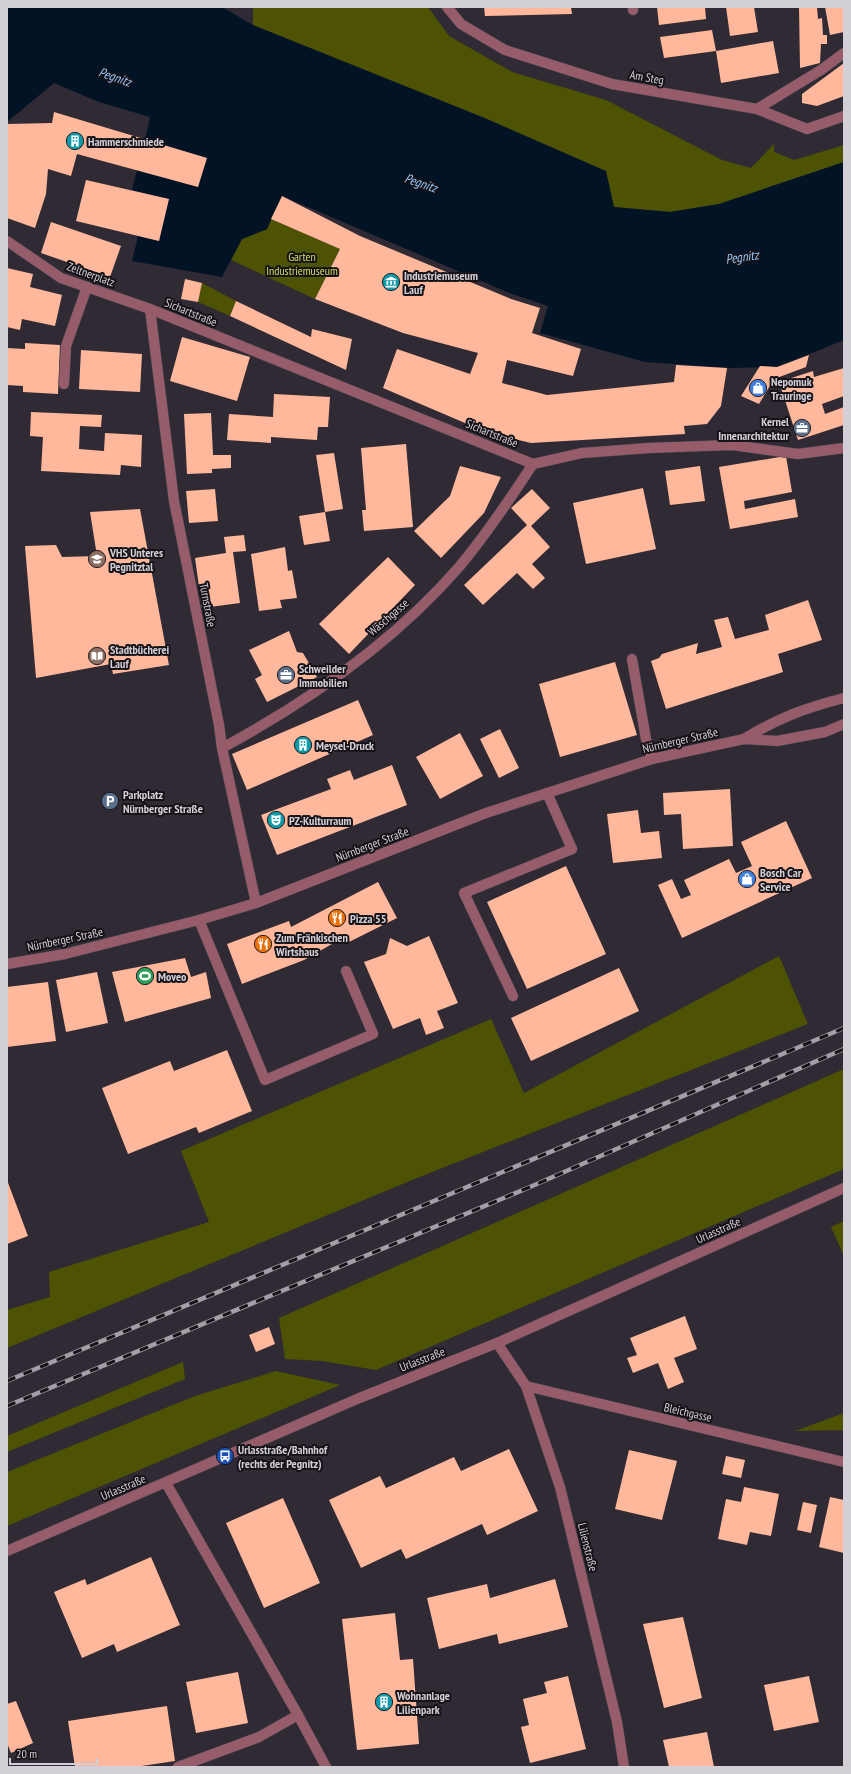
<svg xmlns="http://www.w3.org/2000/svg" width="851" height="1774" viewBox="0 0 851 1774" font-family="'PT Sans Narrow',sans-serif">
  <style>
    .green { fill: #4e5303 }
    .water { fill: #021326 }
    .building { fill: #ffb89b }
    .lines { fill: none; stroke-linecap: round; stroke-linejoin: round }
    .minor-casing { stroke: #4d4851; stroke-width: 11 }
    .minor { stroke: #975c69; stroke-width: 10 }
    .rail-casing { stroke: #a39fa6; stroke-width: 4.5 }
    .rail { stroke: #161318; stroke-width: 3; stroke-dasharray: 9; stroke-linecap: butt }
    .labels { text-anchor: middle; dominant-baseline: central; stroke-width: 4; stroke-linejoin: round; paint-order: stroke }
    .street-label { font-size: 12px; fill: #d3cfd6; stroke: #161318 }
    .poi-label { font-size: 12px; font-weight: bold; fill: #d3cfd6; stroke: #161318; text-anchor: start }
    .park-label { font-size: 12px; fill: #d4df66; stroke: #161318 }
    .water-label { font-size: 13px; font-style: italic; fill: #95c6f7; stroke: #161318 }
  </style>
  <rect width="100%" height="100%" fill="#2f2a34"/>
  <g class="green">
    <path d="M253,7h175l21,29 63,36 94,28 116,60 29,8 23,-24v8l20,8 50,-15v17l-125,42 -49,8 -57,-5 -126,-88 -234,-94z"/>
    <path d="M271,219l69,30 -25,50 -84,-39 11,-21 25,-10z"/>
    <path d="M202,283l34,18 -6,15 -32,-14z"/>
    <path d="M779,956l29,68 -391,154 -410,170v-38l43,-13 -1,-25 160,-50 -28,-71 310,-132 33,74z"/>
    <path d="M844,1069v100l-468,201 -54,-9 -37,-2 -6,-41z"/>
    <path d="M844,1221v35l-13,-29z"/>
    <path d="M183,1362l2,17 -178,73v-16z"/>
    <path d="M276,1371l64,14 -333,141v-54l188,-76z"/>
    <path d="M844,1413v17l-49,1z"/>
  </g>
  <path class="water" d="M7,7h215l31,18 234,94 119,52 8,36 56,5 49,-8 125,-42v178l-67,27 -45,1 -87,-6 -105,-29 8,-27 -36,-12 -230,-98 -15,33 -25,10 -20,38 -90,-16 6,-25 21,5 10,-42 -37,-9 5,-20 61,17 8,-29 -61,-18 5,-23 -51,-15 -45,-19 -47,39z"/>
  <g class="building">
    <path d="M484,7h87l1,7 -87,2z"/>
    <path d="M657,7h48l1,12 -47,6z"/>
    <path d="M726,7h28l4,25 -28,4z"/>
    <path d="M799,7h18l1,12 4,-1 1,17h4v9h-6l-1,19 -20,5z"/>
    <path d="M825,7h19v25l-14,3z"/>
    <path d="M712,30l4,21 -52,7 -4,-21z"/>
    <path d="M773,41l6,32 -58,10 -5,-32z"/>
    <path d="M844,63v33l-27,10 -15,-3v-9z"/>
    <path d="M54,112l153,46 -9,29 -121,-33 -6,22 -23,-7 -2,25 -11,34 -28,-10v-94l45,-1z"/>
    <path d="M86,180l83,19 -10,42 -83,-20z"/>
    <path d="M282,196l78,40 151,63 29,9 -8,25 49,16 -8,27 -66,-16 -5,23 45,12 127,-13 2,-17 51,3 -6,38 -14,18 -23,2 1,8 -154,9 -45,-11 -103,-44 14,-39 73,25 8,-21 -75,-20 -88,-34 25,-50 -69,-30z"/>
    <path d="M51,222l70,24 -11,31 -69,-24z"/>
    <path d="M7,268l26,6 -3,13 32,8 -7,31 -33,-7 -2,11 -13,-3z"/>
    <path d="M185,279l17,4 -4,19 -17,-3z"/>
    <path d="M236,301l75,36 1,-8 40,10 -6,31 -116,-54z"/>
    <path d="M182,337l68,20 -13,44 -67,-20z"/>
    <path d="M25,343l35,2 -2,49 -35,-2v-6l-16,-1v-37l18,1z"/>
    <path d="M81,350l61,4 -2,38 -61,-3z"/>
    <path d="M809,355l-3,12 -32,12 -15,25 -18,-8 19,-30 17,1z"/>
    <path d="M844,368v28l-22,8 3,10 19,-7v18l-46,15 -19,-58 34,-11 1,6z"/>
    <path d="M274,394l56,3 -2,30h-10l-1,13 -46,-3v6l-44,-3 2,-26 44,3z"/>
    <path d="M31,412l71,3 -1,12 -21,-1 -1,23 25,2 1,-18 37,2 -1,32 -20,-2 -1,10 -79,-4 2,-34 -13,-1z"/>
    <path d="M211,413l2,42h18v13l-19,1v4l-25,1 -3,-60z"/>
    <path d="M406,444l7,83 -49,4 -2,-21h4l-5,-62z"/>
    <path d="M334,453l9,56 -18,3 -9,-57z"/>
    <path d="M786,456l6,36 -48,9 1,8 50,-10 3,18 -68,12 -11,-62z"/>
    <path d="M460,466l41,11 -17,36 -43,45 -27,-27 36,-35z"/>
    <path d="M700,466l5,35 -35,4 -5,-34z"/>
    <path d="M643,488l13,61 -70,15 -13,-61z"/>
    <path d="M215,489l3,32 -29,2 -3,-32z"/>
    <path d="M532,489l18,19 -19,18 19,21 -18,17 13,14 -12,11 -16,-16 -34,32 -19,-20 63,-60 -16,-17z"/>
    <path d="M140,509l29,156 -56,9 -2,-10 -75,14 -11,-132 31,-1 6,12 35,-1 -7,-44z"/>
    <path d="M325,512l5,29 -26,4 -5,-29z"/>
    <path d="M244,535l2,16 -13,1 7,51 -38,5 -7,-50 31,-5 -2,-16z"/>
    <path d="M285,547l3,24 4,-1 5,28 -17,2 2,8 -23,3 -8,-57z"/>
    <path d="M388,557l27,28 -66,69 -30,-30z"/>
    <path d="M808,600l14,40 -44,14 5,18 -117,37 -15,-48 8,-3 3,-4 36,-11 -2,11 26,-7 -8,-27 14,-3 7,22 34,-9 -4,-15z"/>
    <path d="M289,631l8,21 6,1 14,24 -50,25 -12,-23 7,-4 -13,-25z"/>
    <path d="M615,662l22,73 -77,22 -21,-73z"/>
    <path d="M358,700l15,35 -126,55 -15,-36z"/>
    <path d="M500,729l19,39 -20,10 -19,-39z"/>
    <path d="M460,733l23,43 -43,23 -24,-42z"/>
    <path d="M392,765l15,40 -130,50 -16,-40 70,-26 -4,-10 23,-9 4,10z"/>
    <path d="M730,789l3,57 -50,3 -2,-35 -17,1 -1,-22z"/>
    <path d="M638,810l3,23 18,-2 3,27 -49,5 -6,-49z"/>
    <path d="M786,821l26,57 -130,60 -24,-53 14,-6 9,20 10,-4 -7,-15 45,-21 7,14 16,-7 -11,-24z"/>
    <path d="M566,866l40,88 -79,35 -40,-87z"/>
    <path d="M378,882l19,36 -48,24 -3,-6 -42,24 -62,24 -15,-40 62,-23 2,6z"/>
    <path d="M429,936l29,67 -21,8 7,17 -18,7 -6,-17 -27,11 -29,-67 22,-8 4,-16 17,8z"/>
    <path d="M185,958l6,19 15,-5 5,26 -86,24 -13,-50z"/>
    <path d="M619,968l20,43 -108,50 -20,-43z"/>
    <path d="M97,972l11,51 -42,9 -10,-52z"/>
    <path d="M48,982l8,59 -49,6v-60z"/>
    <path d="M227,1050l25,61 -53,22 -3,-6 -68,27 -26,-66 68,-27 4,10z"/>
    <path d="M7,1180l21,56 -21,8z"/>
    <path d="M685,1316l12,33 -23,9 10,24 -16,7 -10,-26 -25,10 -6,-15 10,-3 -7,-17z"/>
    <path d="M269,1327l6,17 -19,8 -7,-17z"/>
    <path d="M509,1449l29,62 -51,24 -5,-11 -76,35 -5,-10 -40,19 -32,-68 51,-24 6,12 68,-31 7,14z"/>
    <path d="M629,1450l48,11 -15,59 -47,-11z"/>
    <path d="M726,1456l19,4 -4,18 -19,-4z"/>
    <path d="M744,1487l35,7 -8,42 -21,-4 -3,13 -29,-6 8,-40 15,3z"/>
    <path d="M830,1497l14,3v53l-25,-6z"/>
    <path d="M283,1498l37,85 -56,25 -38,-85z"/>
    <path d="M803,1502l14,3 -6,28 -14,-3z"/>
    <path d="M151,1557l29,68 -63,27 -3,-8 -32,14 -28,-66 31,-13 2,6z"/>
    <path d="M555,1579l13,48 -69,17 -2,-10 -58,15 -12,-51 60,-14 3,14z"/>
    <path d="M395,1613l5,47 13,-1 6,85 -62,6 -15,-131z"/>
    <path d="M683,1617l19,81 -38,10 -21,-84z"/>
    <path d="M238,1672l10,51 -52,10 -10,-51z"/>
    <path d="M568,1676l18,73 -56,14 -9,-36 8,-2 -6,-26 24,-6 -3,-11z"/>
    <path d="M809,1676l10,46 -45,9 -10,-46z"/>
    <path d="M16,1701l17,42 -22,10 -4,-10v-39z"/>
    <path d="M167,1706l8,55 -40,6h-60l-7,-46z"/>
    <path d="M707,1732l7,35h-45l-6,-27z"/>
  </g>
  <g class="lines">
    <defs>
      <g id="minor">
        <path d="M447,7l14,17 44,26 107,34 145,25 50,20 37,-13"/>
        <path d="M633,7v3"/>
        <path d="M757,109l64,-39 23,-17"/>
        <path d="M7,241l54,37 89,31 383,155 49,-11 67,-5 83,-3 66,9 46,-6"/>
        <path d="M150,309l24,192 45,224 3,23 34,155"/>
        <path d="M64,384l2,-38 21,-59"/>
        <path d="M632,659l14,80 6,20"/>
        <path d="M744,739c34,-21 61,-31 100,-41"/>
        <path d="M222,748c87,-47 171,-105 237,-181 27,-32 51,-68 74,-103"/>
        <path d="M199,920l66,160 108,-46 -27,-63"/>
        <path d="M7,964l58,-10 134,-34 57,-17 230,-90 166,-54 92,-20 33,2 48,-9 19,-8"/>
        <path d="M513,996l-49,-103 108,-44 -25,-56"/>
        <path d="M497,1343l29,43 34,101 57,235 7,45"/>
        <path d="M526,1386l318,76"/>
        <path d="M166,1483l132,232 -39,22 -81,30"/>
        <path d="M7,1551l350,-152 140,-56 347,-155"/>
        <path d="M298,1715l28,52"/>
      </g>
    </defs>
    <use href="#minor" class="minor-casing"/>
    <use href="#minor" class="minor"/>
    <defs>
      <g id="rail">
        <path d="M7,1381l837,-353"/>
        <path d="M7,1406l523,-219 314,-138"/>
      </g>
    </defs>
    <use href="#rail" class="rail-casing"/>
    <use href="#rail" class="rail"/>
  </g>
  <defs>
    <symbol id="building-disc" viewBox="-11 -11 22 22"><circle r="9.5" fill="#0f9aa8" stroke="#161318"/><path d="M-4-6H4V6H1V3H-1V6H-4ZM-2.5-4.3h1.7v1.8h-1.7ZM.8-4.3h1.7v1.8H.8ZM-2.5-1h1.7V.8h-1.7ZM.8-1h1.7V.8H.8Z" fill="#fff"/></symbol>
    <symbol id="museum-disc" viewBox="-11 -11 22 22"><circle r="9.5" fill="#0f9aa8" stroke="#161318"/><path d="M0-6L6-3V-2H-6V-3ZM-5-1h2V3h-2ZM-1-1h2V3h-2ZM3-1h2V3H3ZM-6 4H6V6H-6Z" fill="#fff"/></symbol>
    <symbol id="shop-disc" viewBox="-11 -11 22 22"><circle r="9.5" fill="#3f7fe0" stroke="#161318"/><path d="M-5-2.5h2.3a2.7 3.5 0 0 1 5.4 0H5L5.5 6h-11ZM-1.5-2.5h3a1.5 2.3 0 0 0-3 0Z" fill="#fff"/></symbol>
    <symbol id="office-disc" viewBox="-11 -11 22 22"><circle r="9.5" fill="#5c6f8a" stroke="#161318"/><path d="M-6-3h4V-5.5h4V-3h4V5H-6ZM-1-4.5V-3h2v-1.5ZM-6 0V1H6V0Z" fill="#fff"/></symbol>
    <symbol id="school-disc" viewBox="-11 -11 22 22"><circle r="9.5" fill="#8d6e63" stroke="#161318"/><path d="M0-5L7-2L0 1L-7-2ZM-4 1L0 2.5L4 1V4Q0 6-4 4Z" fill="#fff"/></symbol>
    <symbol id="library-disc" viewBox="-11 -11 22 22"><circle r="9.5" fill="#8d6e63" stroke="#161318"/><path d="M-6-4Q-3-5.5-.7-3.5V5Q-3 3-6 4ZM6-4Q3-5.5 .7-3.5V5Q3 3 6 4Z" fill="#fff"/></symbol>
    <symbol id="parking-disc" viewBox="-11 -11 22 22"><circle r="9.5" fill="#5c6f8a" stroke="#161318"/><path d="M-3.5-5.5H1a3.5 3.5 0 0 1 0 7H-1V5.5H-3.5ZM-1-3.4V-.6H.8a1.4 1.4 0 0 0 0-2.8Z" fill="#fff"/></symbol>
    <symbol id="theatre-disc" viewBox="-11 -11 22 22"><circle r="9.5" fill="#0f9aa8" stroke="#161318"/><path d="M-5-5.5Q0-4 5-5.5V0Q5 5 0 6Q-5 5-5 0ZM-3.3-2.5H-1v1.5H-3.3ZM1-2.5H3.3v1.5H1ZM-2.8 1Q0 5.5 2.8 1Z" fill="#fff"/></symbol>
    <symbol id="restaurant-disc" viewBox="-11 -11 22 22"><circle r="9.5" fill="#e8710a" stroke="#161318"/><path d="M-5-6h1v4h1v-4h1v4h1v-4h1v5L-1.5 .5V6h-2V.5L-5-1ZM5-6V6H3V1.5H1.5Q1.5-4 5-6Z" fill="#fff"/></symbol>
    <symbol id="stadium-disc" viewBox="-11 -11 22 22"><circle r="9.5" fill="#2e9e5b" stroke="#161318"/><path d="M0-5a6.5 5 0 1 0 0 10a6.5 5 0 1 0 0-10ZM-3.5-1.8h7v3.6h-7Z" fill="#fff"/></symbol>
    <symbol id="bus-disc" viewBox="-11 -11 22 22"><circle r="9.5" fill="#1a4fb4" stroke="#161318"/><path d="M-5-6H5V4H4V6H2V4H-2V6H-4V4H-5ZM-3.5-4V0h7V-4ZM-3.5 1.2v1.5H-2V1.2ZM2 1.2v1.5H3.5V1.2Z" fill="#fff"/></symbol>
  </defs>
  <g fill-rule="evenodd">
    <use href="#building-disc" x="65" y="131" width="20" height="20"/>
    <use href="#museum-disc" x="381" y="272" width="20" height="20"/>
    <use href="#shop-disc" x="748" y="378" width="20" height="20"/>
    <use href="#office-disc" x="792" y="418" width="20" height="20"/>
    <use href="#school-disc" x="87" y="549" width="20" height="20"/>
    <use href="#library-disc" x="87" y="646" width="20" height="20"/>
    <use href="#office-disc" x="276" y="665" width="20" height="20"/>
    <use href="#building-disc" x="293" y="735" width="20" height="20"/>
    <use href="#parking-disc" x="100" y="791" width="20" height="20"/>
    <use href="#theatre-disc" x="266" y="810" width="20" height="20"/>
    <use href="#shop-disc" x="737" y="869" width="20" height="20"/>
    <use href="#restaurant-disc" x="327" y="908" width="20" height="20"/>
    <use href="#restaurant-disc" x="253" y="934" width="20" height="20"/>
    <use href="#stadium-disc" x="135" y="966" width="20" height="20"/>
    <use href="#bus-disc" x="215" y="1446" width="20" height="20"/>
    <use href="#building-disc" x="374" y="1692" width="20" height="20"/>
  </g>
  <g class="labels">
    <g class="street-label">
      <text transform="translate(647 77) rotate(10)">Am Steg</text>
      <text transform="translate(91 274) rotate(20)">Zeltnerplatz</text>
      <text transform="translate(191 312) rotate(22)">Sichartstraße</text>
      <text transform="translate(492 433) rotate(22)">Sichartstraße</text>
      <text transform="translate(208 605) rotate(79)">Turnstraße</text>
      <text transform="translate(388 617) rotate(-41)">Wäschgasse</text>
      <text transform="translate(680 740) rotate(-13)">Nürnberger Straße</text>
      <text transform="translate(372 844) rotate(-21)">Nürnberger Straße</text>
      <text transform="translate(65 939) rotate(-12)">Nürnberger Straße</text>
      <text transform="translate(718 1230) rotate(-24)">Urlasstraße</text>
      <text transform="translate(422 1359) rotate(-21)">Urlasstraße</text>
      <text transform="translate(688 1412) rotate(13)">Bleichgasse</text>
      <text transform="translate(123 1487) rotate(-23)">Urlasstraße</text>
      <text transform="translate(588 1547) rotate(76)">Lilienstraße</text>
    </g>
    <g class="poi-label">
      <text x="88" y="141">Hammerschmiede</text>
      <text x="404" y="275">Industriemuseum<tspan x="404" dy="14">Lauf</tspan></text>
      <text x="771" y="381">Nepomuk<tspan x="771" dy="14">Trauringe</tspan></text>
      <text x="789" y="421" text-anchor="end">Kernel<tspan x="789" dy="14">Innenarchitektur</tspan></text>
      <text x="110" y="552">VHS Unteres<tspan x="110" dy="14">Pegnitztal</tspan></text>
      <text x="110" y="649">Stadtbücherei<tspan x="110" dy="14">Lauf</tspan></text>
      <text x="299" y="668">Schweilder<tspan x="299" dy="14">Immobilien</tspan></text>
      <text x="316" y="745">Meysel-Druck</text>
      <text x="123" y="794">Parkplatz<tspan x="123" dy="14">Nürnberger Straße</tspan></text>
      <text x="289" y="820">PZ-Kulturraum</text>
      <text x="760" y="872">Bosch Car<tspan x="760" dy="14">Service</tspan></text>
      <text x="350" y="918">Pizza 55</text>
      <text x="276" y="937">Zum Fränkischen<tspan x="276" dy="14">Wirtshaus</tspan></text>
      <text x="158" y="976">Moveo</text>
      <text x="238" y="1449">Urlasstraße/Bahnhof<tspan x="238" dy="14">(rechts der Pegnitz)</tspan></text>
      <text x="397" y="1695">Wohnanlage<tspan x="397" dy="14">Lilienpark</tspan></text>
    </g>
    <g class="park-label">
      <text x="302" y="256">Garten<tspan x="302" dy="14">Industriemuseum</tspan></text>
    </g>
    <g class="water-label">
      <text transform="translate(115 77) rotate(19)">Pegnitz</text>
      <text transform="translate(421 183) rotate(19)">Pegnitz</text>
      <text transform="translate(742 257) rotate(-8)">Pegnitz</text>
    </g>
  </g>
  <rect width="851" height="1774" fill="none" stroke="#d3cfd6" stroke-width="16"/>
  <path d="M10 1758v6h87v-6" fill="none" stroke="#d3cfd6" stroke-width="2"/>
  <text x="16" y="1758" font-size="12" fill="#d3cfd6" stroke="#161318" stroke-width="3" paint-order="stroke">20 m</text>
</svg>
